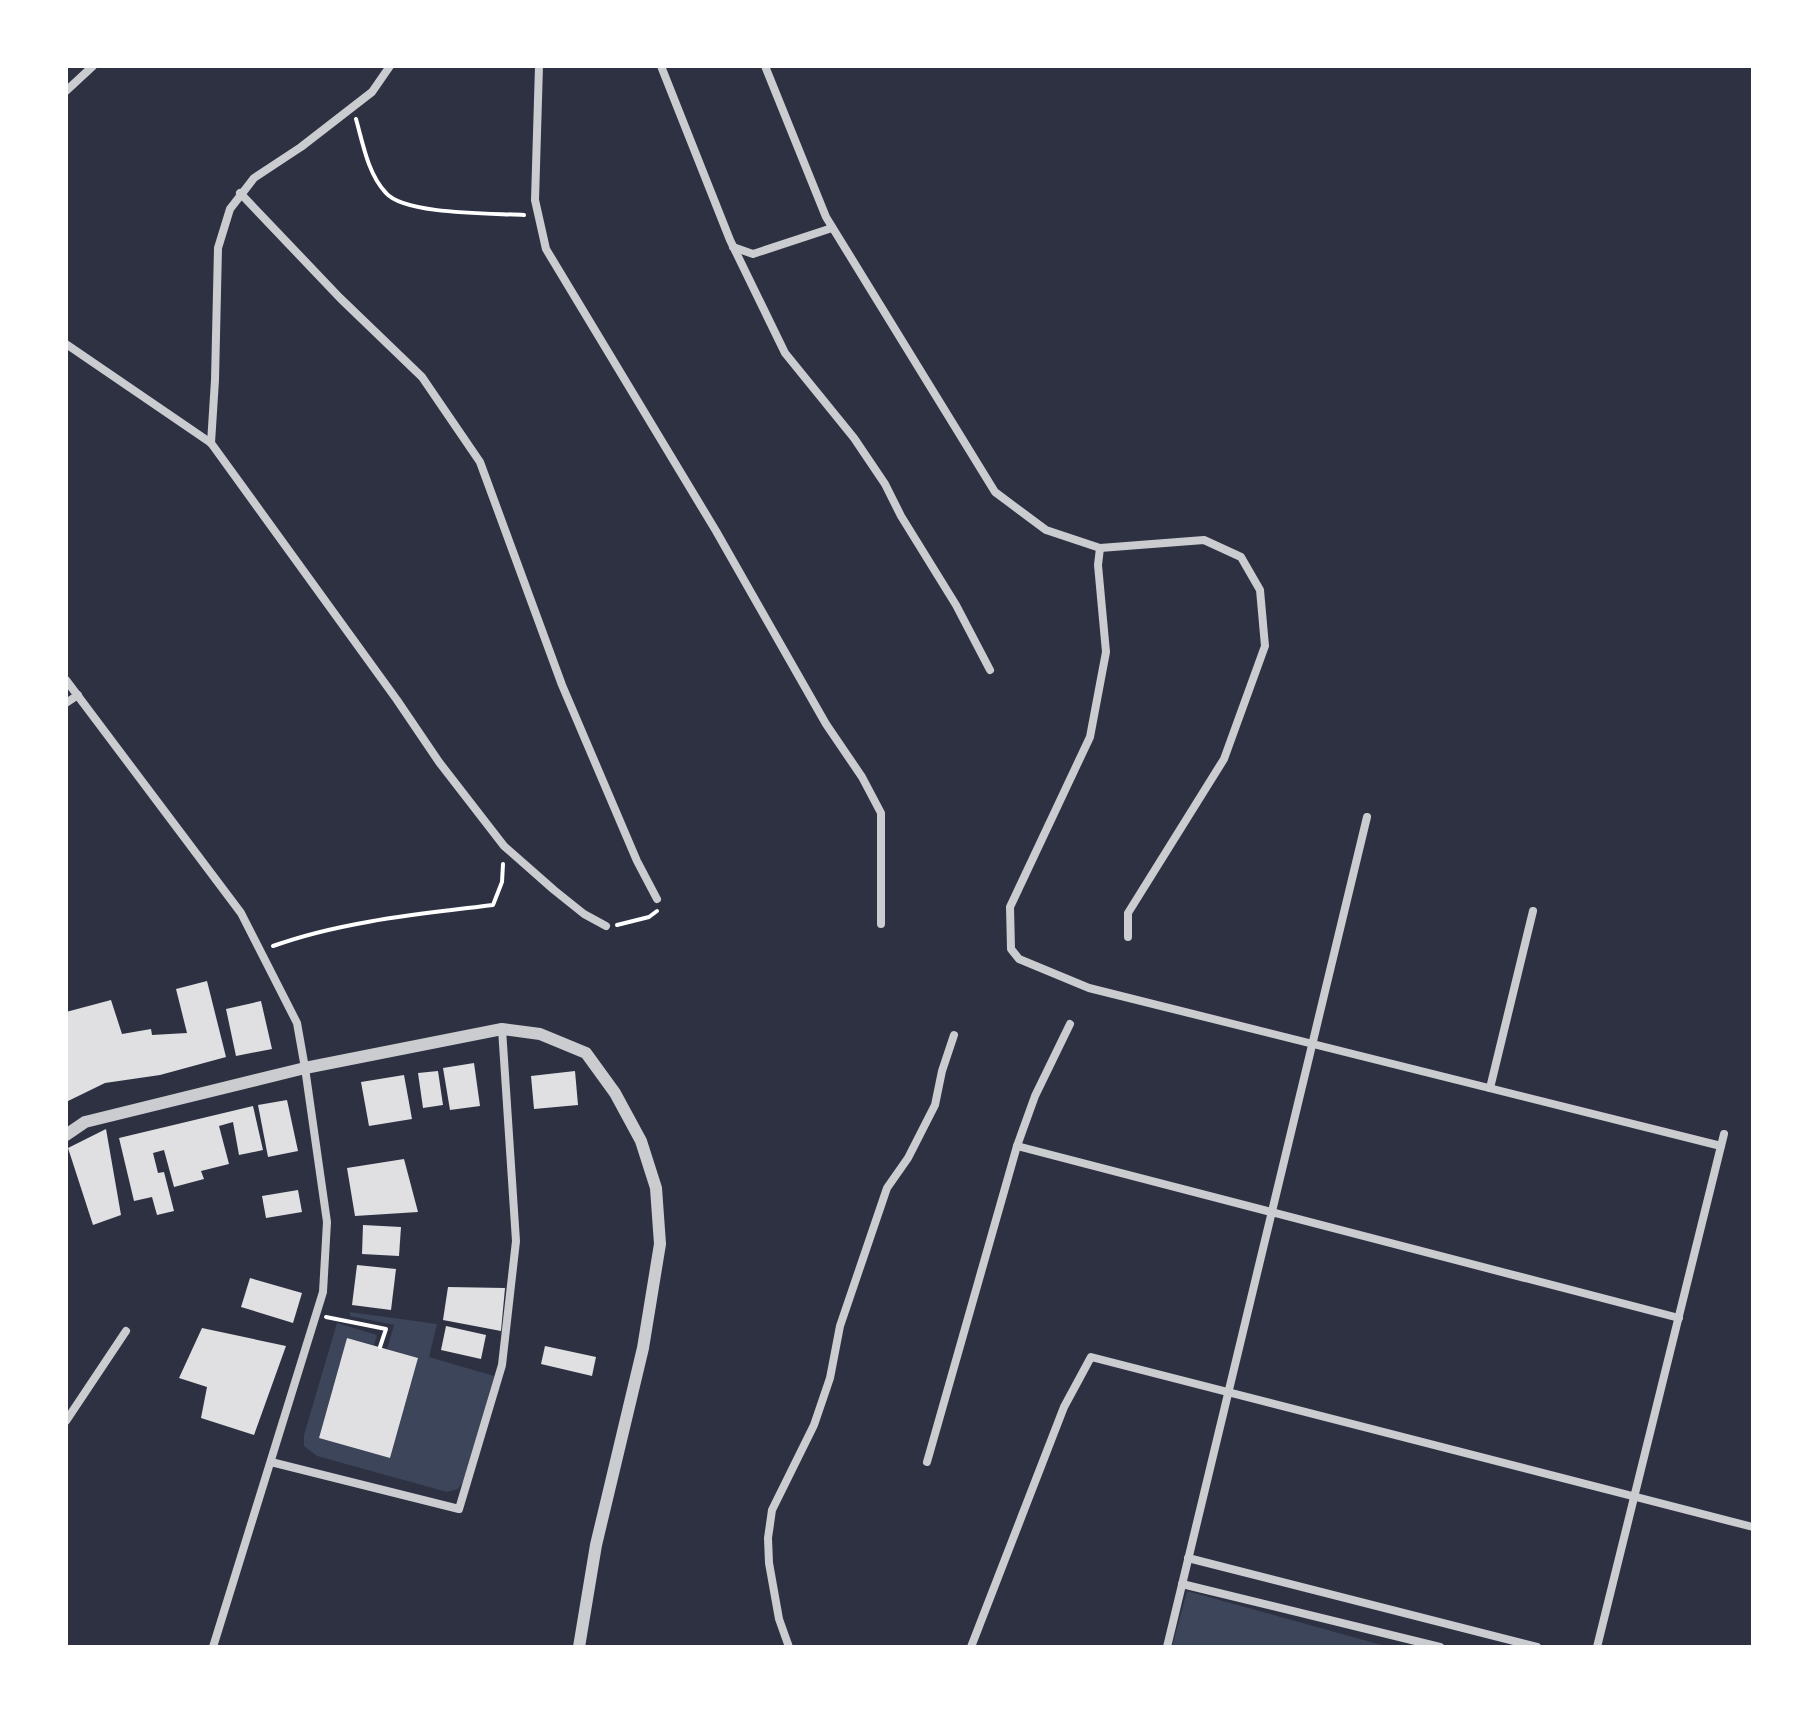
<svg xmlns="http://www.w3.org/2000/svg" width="1819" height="1713" viewBox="0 0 1819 1713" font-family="'Titillium Web',sans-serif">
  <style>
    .green { fill: #3c4559 }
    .building { fill: #e0e0e3 }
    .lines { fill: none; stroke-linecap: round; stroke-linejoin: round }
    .path { stroke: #fff; stroke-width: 4 }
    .minor { stroke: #caccd0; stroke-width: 8 }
    .tertiary { stroke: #caccd0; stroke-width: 12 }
  </style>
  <rect width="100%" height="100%" fill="#2d3142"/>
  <g class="green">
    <path d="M350,1312l87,12 -8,33 65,19 -28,102 -8,11 -11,3 -130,-36 -13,-10v-11l33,-112 40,12 -3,10 -27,-7 -28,100 71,20 28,-100 -31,-9 7,-24 -44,-9z"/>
    <path d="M1187,1591l202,56h-217z"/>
  </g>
  <g class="building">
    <path d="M207,981l19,76 -66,18 -55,8 -39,19v-90l45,-12 11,34 29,-5 1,6 35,-2 -11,-44z"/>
    <path d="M261,1001l11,48 -36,7 -10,-47z"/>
    <path d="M474,1063l6,43 -30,4 -7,-42z"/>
    <path d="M438,1071l5,34 -20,3 -5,-35z"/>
    <path d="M575,1071l3,34 -44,4 -3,-33z"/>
    <path d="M404,1075l8,44 -43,7 -8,-44z"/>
    <path d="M287,1100l11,51 -30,6 -10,-52z"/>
    <path d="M253,1106l10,44 -24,5 -6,-33 -14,4 10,38 -28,7 3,8 -30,8 -10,-37 -11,3 5,20 6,-1 10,39 -17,4 -5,-18 -18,4 -15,-63z"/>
    <path d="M106,1129l15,86 -28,10 -25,-77z"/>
    <path d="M404,1159l14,53 -63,4 -8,-48z"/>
    <path d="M298,1190l4,22 -36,6 -4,-22z"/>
    <path d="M363,1225l38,2 -2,29 -37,-2z"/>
    <path d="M357,1265l39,4 -5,41 -39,-5z"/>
    <path d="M250,1278l52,15 -9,30 -52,-16z"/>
    <path d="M448,1287l57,1 -4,43 -58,-11z"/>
    <path d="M446,1326l40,9 -5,24 -40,-9z"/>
    <path d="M202,1328l84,18 -32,89 -53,-17 6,-31 -28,-9z"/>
    <path d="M347,1338l71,20 -28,100 -71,-20z"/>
    <path d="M545,1346l51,11 -4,19 -51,-12z"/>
  </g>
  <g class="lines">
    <g class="path">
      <path d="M356,119c7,25 12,55 30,74 19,22 107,20 138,22"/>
      <path d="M617,925l32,-8 8,-6"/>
      <path d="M273,946c70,-25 147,-32 220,-41l9,-23 1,-18"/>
      <path d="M326,1317l60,12 -6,18"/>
    </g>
    <g class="minor">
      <path d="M539,66l-4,134 11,49 170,282 110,193 36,53 19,36v111"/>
      <path d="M661,66l69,174 55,113 69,85 31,46 16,32 55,89 34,65"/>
      <path d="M765,66l61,151 169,275 51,38 54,18 104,-8 37,17 19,33 5,56 -41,113 -96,154v24"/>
      <path d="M66,91l27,-25"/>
      <path d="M240,193l100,105 82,79 58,85 82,223 75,176 20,38"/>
      <path d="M733,247l20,7 79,-26"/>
      <path d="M66,344l145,99 186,257 42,62 65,84 50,44 30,24 22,12"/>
      <path d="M211,443l4,-63 3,-132 12,-39 24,-31 47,-31 71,-55 18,-26"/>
      <path d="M1100,548l-2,17 8,87 -16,85 -80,170 1,42 8,10 70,29 632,158"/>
      <path d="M66,680l175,233 56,110 8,45 22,154 -4,70 -110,355"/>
      <path d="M66,703l12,-8"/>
      <path d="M1490,1088l43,-177"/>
      <path d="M1017,1146l662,172"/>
      <path d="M66,1421l60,-90"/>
      <path d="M271,1462l188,47 43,-144 14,-124 -14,-212"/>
      <path d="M927,1462l90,-316 18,-50 35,-72"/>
      <path d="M1188,1558l349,89"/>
      <path d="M1182,1584l258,63"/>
      <path d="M789,1647l-10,-28 -10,-56 -1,-25 4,-28 42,-85 16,-47 10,-52 47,-138 21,-30 27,-53 7,-34 12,-36"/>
      <path d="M971,1647l93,-240 27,-50 662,170"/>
      <path d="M1167,1647l200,-830"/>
      <path d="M1597,1647l127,-513"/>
    </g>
    <path class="tertiary" d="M66,1135l19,-13 220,-54 197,-39 38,5 46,19 29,40 26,48 15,47 4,56 -17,104 -47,197 -17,102"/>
  </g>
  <rect width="1819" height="1713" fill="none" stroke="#ffffff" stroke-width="136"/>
</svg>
